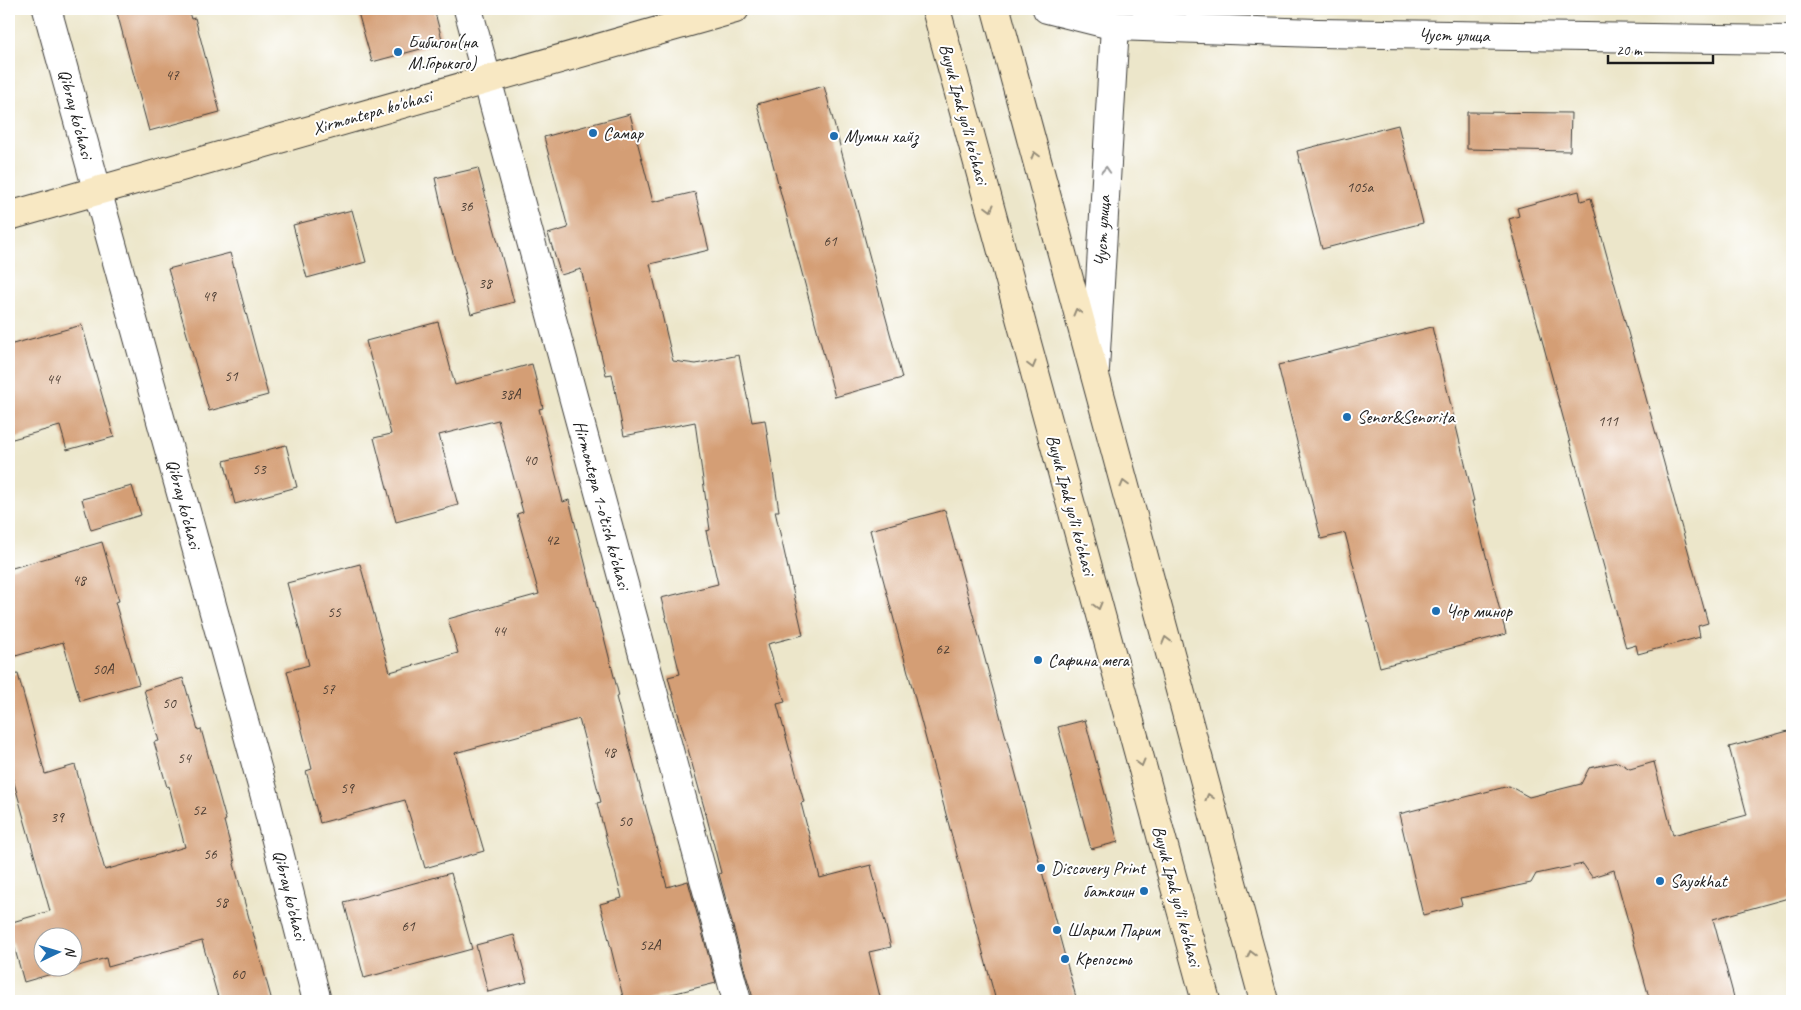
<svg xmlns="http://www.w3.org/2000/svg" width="1801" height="1010" viewBox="0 0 1801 1010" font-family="Caveat,sans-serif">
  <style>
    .building { fill: #d49e75; fill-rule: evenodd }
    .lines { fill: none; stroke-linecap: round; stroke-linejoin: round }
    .street-casing { stroke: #3b3a36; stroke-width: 30 }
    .secondary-casing { stroke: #3b3a36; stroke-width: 30 }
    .street { stroke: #fff; stroke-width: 28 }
    .secondary { stroke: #f8e8c3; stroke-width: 28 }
    .oneway { stroke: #958c78 }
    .oneway2 { stroke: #999 }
    .poi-dot { fill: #1f6fb2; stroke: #fff; stroke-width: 2 }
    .labels { text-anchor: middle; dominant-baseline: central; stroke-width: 4; stroke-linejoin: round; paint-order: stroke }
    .number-label { font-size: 15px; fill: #4a3c32 }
    .street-label { font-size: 18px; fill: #1c1c1c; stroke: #fff }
    .poi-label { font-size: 18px; fill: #1c1c1c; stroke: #fff; text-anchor: start }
  </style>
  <rect width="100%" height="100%" fill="#fff"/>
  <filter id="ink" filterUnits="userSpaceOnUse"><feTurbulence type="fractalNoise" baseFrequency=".02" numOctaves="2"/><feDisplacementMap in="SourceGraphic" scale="10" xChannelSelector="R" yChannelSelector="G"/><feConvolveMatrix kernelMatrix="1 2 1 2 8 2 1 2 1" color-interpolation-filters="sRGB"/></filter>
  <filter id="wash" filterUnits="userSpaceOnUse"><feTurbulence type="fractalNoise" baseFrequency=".0096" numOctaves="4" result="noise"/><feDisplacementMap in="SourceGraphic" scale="20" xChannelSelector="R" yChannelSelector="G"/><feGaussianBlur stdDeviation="1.12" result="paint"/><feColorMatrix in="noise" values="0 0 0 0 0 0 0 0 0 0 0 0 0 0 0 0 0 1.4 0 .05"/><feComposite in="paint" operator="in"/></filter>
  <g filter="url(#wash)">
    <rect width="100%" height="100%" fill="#ece6ca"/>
    <g id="blocks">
      <g class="building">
        <path d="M116,9h72l3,10 4,-1 25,94 -71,19z"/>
        <path d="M357,9h77l9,34 -71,19z"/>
        <path d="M824,86l78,292 -67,19 -78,-293z"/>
        <path d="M1467,112l104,1 -1,38 -103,-2z"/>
        <path d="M630,114l23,88 42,-10 14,58 -59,14 23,97 23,3 43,-9 13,67 13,-2 14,91h-4l28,124 -35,9 17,58 -8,2 27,98 -3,1 19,75 51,-13 20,82 -22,5 12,49h-127l-8,-26 -27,-101 2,-1 -14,-55 -39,-141 12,-3 -19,-76 57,-14 -12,-53 4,-1 -15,-108 -71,14 -12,-62 -6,1 -25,-106 -20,6 -13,-41 20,-6 -24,-91z"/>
        <path d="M1398,125l25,98 -101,26 -25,-98z"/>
        <path d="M478,168l36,134 -43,12 -21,-71 -15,-65z"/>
        <path d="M1579,191l2,10 10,-3 117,425 -10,3 2,11 -62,17 -2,-9 -10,3 -117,-429 10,-3 -2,-8z"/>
        <path d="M352,210l14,52 -59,16 -14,-53z"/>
        <path d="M230,253l38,142 -59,16 -41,-142z"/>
        <path d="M438,322l17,63 77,-21 11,44 -4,1 24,93 6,-2 50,196 -3,1 51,190 21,-6 28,102 -73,18h-19l-24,-97 22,-6 -25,-95 4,-1 -22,-83 -124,34 29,98 -59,17 -20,-68 -85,23 -14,-52 6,-2 -25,-98 22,-6 -22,-82 73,-19 30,108 68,-19 -10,-34 91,-25 -22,-80 6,-2 -25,-92 -59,15 19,70 -62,17 -22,-84 17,-4 -25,-93z"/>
        <path d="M82,325l32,112 -47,13 -7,-24 -51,14v-95z"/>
        <path d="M1432,327l42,174h-2l34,133 -126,33 -35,-134 -24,6 -43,-174z"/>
        <path d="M286,445l11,42 -62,17 -11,-43z"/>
        <path d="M132,486l9,29 -50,15 -9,-31z"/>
        <path d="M945,510l96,358 36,133h-81l-126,-471z"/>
        <path d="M102,542l17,59 -4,1 24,82 -59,17 -17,-59 -54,16v-89z"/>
        <path d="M18,674l27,100 30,-9 30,105 80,-23 -16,-61 -2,1 -13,-45 5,-1 -15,-51 39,-12 15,52 3,-1 12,44 13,47 -2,1 11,42 -1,1 38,137h-53l-17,-60 -94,26 -2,-9 -82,24 -15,-54v-5l41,-12 -41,-146v-90zM42,938h30v30h-30z"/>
        <path d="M1085,720l33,122 -27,7 -33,-122z"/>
        <path d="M1792,730v167l-79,22 22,82h-85l-36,-131 -22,7 -9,-13 -47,10 -5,9 -71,15 2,7 -39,10 -24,-101 110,-28 20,11 52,-13 8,-16 29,-6 12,7 24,-7 19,73 74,-20 -18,-68z"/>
        <path d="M451,873l21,76 -108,29 -20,-76z"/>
        <path d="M514,935l13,47 -39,10 -12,-47z"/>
      </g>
    </g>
  </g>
  <g filter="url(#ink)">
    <use href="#blocks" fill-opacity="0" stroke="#3b3a36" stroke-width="1"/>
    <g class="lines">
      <defs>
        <g id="street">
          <path d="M47,9l217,784 53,208"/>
          <path d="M468,9l269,992"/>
          <path d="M1047,9l68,17 202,7 475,7"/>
          <path d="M1095,369l20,-343"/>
        </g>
        <g id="secondary">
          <path d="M936,9l270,992"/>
          <path d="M996,9l268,992"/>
          <path d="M9,216l726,-207"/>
        </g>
      </defs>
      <use href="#street" class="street-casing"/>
      <use href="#secondary" class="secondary-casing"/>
      <use href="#street" class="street"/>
      <use href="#secondary" class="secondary"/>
    </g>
    <defs><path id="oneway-chevron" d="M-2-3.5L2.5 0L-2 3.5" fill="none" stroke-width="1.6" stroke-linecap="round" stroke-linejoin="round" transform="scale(1.25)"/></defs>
    <g class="oneway">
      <use href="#oneway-chevron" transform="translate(1035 155) rotate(-105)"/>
      <use href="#oneway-chevron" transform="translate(990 208) rotate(75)"/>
      <use href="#oneway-chevron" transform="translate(1077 312) rotate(-105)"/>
      <use href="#oneway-chevron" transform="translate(1032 365) rotate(75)"/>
      <use href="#oneway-chevron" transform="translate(1124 484) rotate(-105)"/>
      <use href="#oneway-chevron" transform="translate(1098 606) rotate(75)"/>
      <use href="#oneway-chevron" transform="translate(1166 640) rotate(-105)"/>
      <use href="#oneway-chevron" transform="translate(1141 763) rotate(75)"/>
      <use href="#oneway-chevron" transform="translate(1209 797) rotate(-105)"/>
      <use href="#oneway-chevron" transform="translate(1251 954) rotate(-105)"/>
    </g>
    <use class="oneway2" href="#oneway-chevron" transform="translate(1106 170) rotate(-87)"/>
  </g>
  <g class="poi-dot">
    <circle cx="398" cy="52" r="5"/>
    <circle cx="593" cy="133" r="5"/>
    <circle cx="834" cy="136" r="5"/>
    <circle cx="1347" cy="417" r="5"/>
    <circle cx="1436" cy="611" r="5"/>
    <circle cx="1038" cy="660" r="5"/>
    <circle cx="1041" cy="868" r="5"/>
    <circle cx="1660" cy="881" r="5"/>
    <circle cx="1144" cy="891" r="5"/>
    <circle cx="1057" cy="930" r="5"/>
    <circle cx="1065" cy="959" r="5"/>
  </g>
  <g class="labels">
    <g class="number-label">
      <text x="172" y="75">47</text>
      <text x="1360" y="187">105а</text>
      <text x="466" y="206">36</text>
      <text x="830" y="241">61</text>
      <text x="485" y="283">38</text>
      <text x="209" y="296">49</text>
      <text x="231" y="376">51</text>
      <text x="53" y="379">44</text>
      <text x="510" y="394">38A</text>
      <text x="1608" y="421">111</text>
      <text x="530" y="460">40</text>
      <text x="259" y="469">53</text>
      <text x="552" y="540">42</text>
      <text x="79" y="580">48</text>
      <text x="334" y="612">55</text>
      <text x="499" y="631">44</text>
      <text x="942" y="649">62</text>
      <text x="103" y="669">50A</text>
      <text x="328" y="689">57</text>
      <text x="169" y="703">50</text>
      <text x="609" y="752">48</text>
      <text x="184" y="758">54</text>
      <text x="347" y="788">59</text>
      <text x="199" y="810">52</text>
      <text x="57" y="817">39</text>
      <text x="625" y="821">50</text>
      <text x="210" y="854">56</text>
      <text x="221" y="902">58</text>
      <text x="408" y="926">61</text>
      <text x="650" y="945">52A</text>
      <text x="238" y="974">60</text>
    </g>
    <g class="street-label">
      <text transform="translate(1454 35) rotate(1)">Чуст улица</text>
      <text transform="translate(372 112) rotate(-16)">Xirmontepa ko'chasi</text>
      <text transform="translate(76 114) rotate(75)">Qibray ko'chasi</text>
      <text transform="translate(964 114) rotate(75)">Buyuk Ipak yo'li ko'chasi</text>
      <text transform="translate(1102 231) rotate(-87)">Чуст улица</text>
      <text transform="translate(184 504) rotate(75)">Qibray ko'chasi</text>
      <text transform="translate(602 505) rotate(75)">Hirmontepa 1-o'tish ko'chasi</text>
      <text transform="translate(1071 505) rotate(75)">Buyuk Ipak yo'li ko'chasi</text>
      <text transform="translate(290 895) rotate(76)">Qibray ko'chasi</text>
      <text transform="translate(1177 896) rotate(75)">Buyuk Ipak yo'li ko'chasi</text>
    </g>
    <g class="poi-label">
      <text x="408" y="42">Бибигон(на<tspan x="408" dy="21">М.Горького)</tspan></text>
      <text x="603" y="133">Самар</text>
      <text x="844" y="136">Мумин хайз</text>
      <text x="1357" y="417">Senor&amp;Senorita</text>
      <text x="1446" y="611">Чор минор</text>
      <text x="1048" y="660">Сафина мега</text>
      <text x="1051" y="868">Discovery Print</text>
      <text x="1670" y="881">Sayokhat</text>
      <text x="1134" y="891" text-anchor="end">баткоин</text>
      <text x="1067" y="930">Шарим Парим</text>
      <text x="1075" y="959">Крепость</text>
    </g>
  </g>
  <rect width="1801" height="1010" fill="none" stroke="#fff" stroke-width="30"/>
  <g transform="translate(58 952) rotate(85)"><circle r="24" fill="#ffffff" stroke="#a4a4a4"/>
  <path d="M0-4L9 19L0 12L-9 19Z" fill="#1f6fb2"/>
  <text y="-8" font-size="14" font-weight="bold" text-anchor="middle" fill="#1c1c1c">N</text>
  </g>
  <path d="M1608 55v8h105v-8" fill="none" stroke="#1c1c1c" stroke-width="2.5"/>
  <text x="1616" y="55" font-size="15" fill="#1c1c1c" stroke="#ffffff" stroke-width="4" paint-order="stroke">20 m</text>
</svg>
